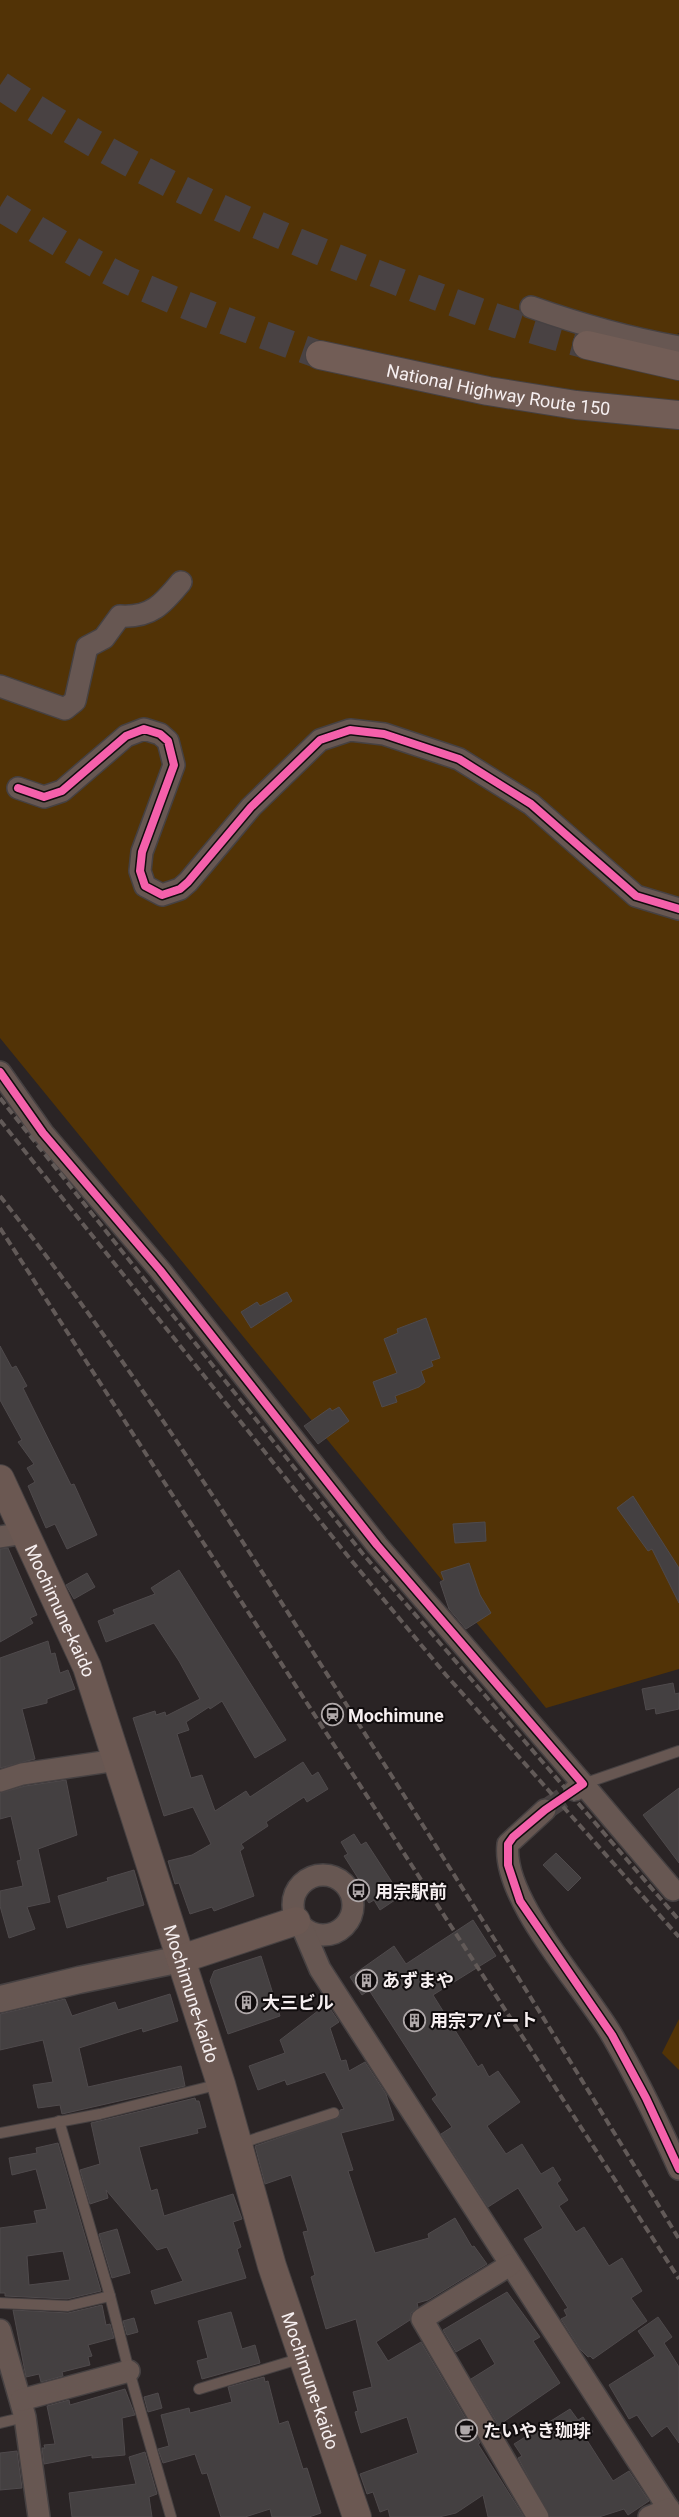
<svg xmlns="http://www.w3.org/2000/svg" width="679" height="2517" viewBox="0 0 679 2517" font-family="Roboto,'Noto Sans JP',sans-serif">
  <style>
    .green { fill: #523306 }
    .building { fill: #444041; stroke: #4f4a4c; fill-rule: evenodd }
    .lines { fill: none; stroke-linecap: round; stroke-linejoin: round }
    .minor-tunnel { stroke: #494243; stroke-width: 21; stroke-dasharray: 21 11; stroke-linecap: butt }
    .trunk-tunnel { stroke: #494243; stroke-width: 28; stroke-dasharray: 28 14; stroke-linecap: butt }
    .service-casing { stroke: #464142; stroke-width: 12 }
    .minor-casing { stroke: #464142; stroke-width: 24 }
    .tertiary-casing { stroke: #464142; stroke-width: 29 }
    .secondary-casing { stroke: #464142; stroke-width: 30 }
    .trunk-casing { stroke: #464142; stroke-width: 30 }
    .service { stroke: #675752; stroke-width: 10 }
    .minor { stroke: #675752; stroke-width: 21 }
    .tertiary { stroke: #675752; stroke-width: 26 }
    .secondary { stroke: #6b5852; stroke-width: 28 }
    .trunk { stroke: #725d56; stroke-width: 28 }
    .rail { stroke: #625a58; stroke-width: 4; stroke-dasharray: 8 4; stroke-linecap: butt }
    .cycleway-casing { stroke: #110d0e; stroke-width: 11 }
    .cycleway { stroke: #f560ab; stroke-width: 8 }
    .labels { text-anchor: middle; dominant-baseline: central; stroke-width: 4; stroke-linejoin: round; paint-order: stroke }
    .street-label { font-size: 18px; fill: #f6eff0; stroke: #110d0e }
    .poi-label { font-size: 18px; font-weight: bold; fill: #f6eff0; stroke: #110d0e; text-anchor: start }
  </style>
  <rect width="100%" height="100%" fill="#2a2425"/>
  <g class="green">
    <path d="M0,0h679v333h-2l2,1v1335l-133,39 -546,-670z"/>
    <path d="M679,2019v51l-17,-17z"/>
  </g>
  <g class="building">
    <path d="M287,1292l5,9 -41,27 -10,-16 16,-10 3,4z"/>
    <path d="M426,1318l14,40 -9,3 2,5 -12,5 4,11 -6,5 -24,9 2,6 -15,5 -9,-25 24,-9 -13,-34 14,-6 -1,-4z"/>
    <path d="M0,1346l12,22 4,-2 11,20 -4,2 48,97 3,-1 23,51 -30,14 -12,-25 -9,4 -18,-42 7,-4 -8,-14 7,-4 -16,-22 4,-2 -22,-40z"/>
    <path d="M339,1407l10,14 -31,23 -14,-18 26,-18 2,3z"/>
    <path d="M633,1496l46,72v35l-27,-54 -4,2 -31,-43z"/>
    <path d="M485,1522l1,19 -31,2 -2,-19z"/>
    <path d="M8,1548l29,67 -7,3 3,5 -33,19v-93z"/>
    <path d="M469,1563l11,32 11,18 -25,16 -17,-20 -9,-27 4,-2 -3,-8z"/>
    <path d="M179,1570l107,170 -31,18 -33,-57 -12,8 -1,-2 -23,15 3,8 -12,4 14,44 11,-3 13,36 31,-20 4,6 53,-35 9,14 6,-4 10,17 -21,13 -3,-5 -38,25 2,4 -27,18 3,4 -4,3 14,45 -40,15 -2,-4 -22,7 -11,-31 -4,1 -7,-23 24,-6 19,-11 -18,-37 -29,9 -31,-98 22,-7 1,4 9,-3 1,4 34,-17 -21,-38 -25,-38 -48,19 -8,-21 17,-7 -2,-4 42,-16 -4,-6z"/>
    <path d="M87,1573l8,14 -21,12 -8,-14z"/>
    <path d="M48,1641l3,13 4,-1 5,20 8,-3 7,19 -28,10v4l-25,6 13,50 -35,9v-110z"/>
    <path d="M673,1683l2,11 4,-1v16l-23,5 -1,-6 -9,2 -4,-21z"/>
    <path d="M66,1780l11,55 -39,14 12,53 -23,5 8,22 -26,9 -9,-32v-15l23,-5 -6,-25 4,-1 -10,-44 -11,3v-26l25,-7z"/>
    <path d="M679,1788v75l-36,-48z"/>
    <path d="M354,1834l7,11 5,-3 35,54 -21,14 -6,-10 -5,3 -10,-15 4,-2 -19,-30 4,-2 -7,-12z"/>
    <path d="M556,1853l25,25 -13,13 -25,-26z"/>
    <path d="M134,1870l10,35 -77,23 -9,-32 50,-15 -1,-3z"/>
    <path d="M473,1920l23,36 -63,39 45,72 4,-3 7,13 9,-6 22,31 -33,24 19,28 16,-10 19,30 12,-7 8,13 -4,3 11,17 -9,6 17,26 8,-5 25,39 13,-8 20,33 -11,7 16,23 -54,38 -3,-3 -2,1 -8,-8 -19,-30 6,-3 -3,-6 4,-2 -44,-69 19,-11 -25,-40 -30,19 -47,-73 11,-7 -20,-28 5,-4 -68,-105 -7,5 -12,-18 44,-31 12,18z"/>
    <path d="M261,1956l19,60 -52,18 -18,-53 4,-10z"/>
    <path d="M170,1994l8,27 -35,11 -1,-4 -63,20 9,39 93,-21 4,20 -123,28 -2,-9 -22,3 -5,-23 20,-3 -10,-42 -43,10v-36l65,-15 7,17 43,-14 3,8z"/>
    <path d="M327,2004l12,18 -9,6 11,33 5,-1 3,11 16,-9 21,32 8,26 -53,13 12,37 -5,1 27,82 54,-15 -1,-4 27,-16 17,29 2,-1 13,18 -59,36 -11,3 1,4 -7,6 -1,7 -34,22 12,19 33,-19 59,101 -2,1 46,73h-36l-5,-22 -27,18 -17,4h-49l-2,-8 -8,3 -7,-20 -6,2 -7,-20 58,-21 -11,-36 -46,16 -5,-17 -1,-4 3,-1 -5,-19 19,-5 -16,-68 -30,10 -15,-52 4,-2 -12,-43 5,-1 -17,-56 -26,9 -10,-38 84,-29 1,-7 4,-1 -19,-37 -38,13 -2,-5 -27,10 -9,-24 36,-13 -5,-13z"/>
    <path d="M195,2098l1,3h3l7,26 -9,2 1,4 -59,14 12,44 6,-2 7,27 69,-22 9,25 -9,3 8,25 -4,2 9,29 -91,26 -4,-13 32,-10 -16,-34 -10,3 -51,-60 2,8 -18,6 -10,-34 20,-6 -9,-41z"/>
    <path d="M58,2143l43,148 -34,8 -62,-3v-3h-5v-65l37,-5 -3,-12 13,-2 -11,-40 -24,6 -3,-17 28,-5 -1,-5zM63,2251l7,29 -41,5 -2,-29z"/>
    <path d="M117,2229l13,44 -18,5 -13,-44z"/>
    <path d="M507,2292l33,45 -7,4 27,42 -61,42 3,6 -31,-52 24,-15 -15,-26 -24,14 -13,-22z"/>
    <path d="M102,2305l4,20 4,-1 4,14 -26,7 4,11 -4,1 2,8 -28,7 1,4 -22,6 -2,-8 -13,3 -13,-67 55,3z"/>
    <path d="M231,2312l11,37 13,-4 5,18 -58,16 -5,-18 11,-3 -10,-37z"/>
    <path d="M658,2317l14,20 -8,6 15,24v76l-12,-17 -15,11 -15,-22 -8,4 -20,-34 46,-29 -17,-25z"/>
    <path d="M134,2318l4,14 -11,3 -4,-14z"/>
    <path d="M264,2377l1,5 3,-1 11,43 9,-3 15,48 4,-1 14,45 -12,4h-37l-2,-8 -25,8h-24l-14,-44 -5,1 -7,-20 -32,9 -5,-14 11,-3 -8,-31 28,-7 1,5 42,-11 -4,-15z"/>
    <path d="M125,2389l10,26 -13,3 3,37 -33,3v-3l-48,9 -2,-16h3l-1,-3 11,-1 -8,-38 22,-6 1,5z"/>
    <path d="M158,2393l4,15 -14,4 -4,-15z"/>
    <path d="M570,2409l8,11 5,-3 10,15 -8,5 28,44 16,-10 20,30 -21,14 -4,-6 -25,8h-49l-32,-59 4,-2 -8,-12z"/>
    <path d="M17,2451l5,37 -22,2v-37z"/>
    <path d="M145,2452l12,42 -8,3 3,20h-80l-3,-24 67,-9 -7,-27z"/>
  </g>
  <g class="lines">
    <path class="minor-tunnel" d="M545,1810l30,-20"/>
    <g class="trunk-tunnel">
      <path d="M0,85c122,83 258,144 396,196 63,24 125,47 191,64"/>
      <path d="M0,207c41,25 82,51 125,72 64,29 129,53 195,76"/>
    </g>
    <defs>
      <g id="service">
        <path d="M583,1784l96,-33"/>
        <path d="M59,2121l51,175 19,75 42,146"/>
        <path d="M0,2133l100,-19 120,-30"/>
        <path d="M239,2144l95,-31"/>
        <path d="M0,2303l68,3 42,-10"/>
        <path d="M199,2389l103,-31"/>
        <path d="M0,2423l25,-6"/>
      </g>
      <g id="minor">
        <path d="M531,307c48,17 97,31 148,40"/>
        <path d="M0,686l65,23 10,-8 12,-54 17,-9 16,-22c31,2 43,-12 61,-34"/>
        <path d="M18,788l26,9 18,-6 64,-55 18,-7 16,5 8,7 6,24 -32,87 -2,19 5,15 17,9 18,-6 8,-7 63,-75 69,-67 30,-10 34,4 75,25 72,45 105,92 43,13"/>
        <path d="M0,1072l43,61 117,137 217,275 206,239 -8,6"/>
        <path d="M0,1537l25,-4"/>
        <path d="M0,1781l22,-7 95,-14"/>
        <path d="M583,1784l90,106"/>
        <path d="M545,1810l-37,34c-7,55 77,144 105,193 25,43 46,87 66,132"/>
        <circle cx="323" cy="1905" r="30"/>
        <path d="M303,1929l17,40 354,548"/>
        <path d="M510,2265l-88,54 116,198"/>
        <path d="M0,2330l25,87 14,100"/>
        <path d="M21,2400l108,-29"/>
        <path d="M649,2517l20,-8"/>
      </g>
      <path id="tertiary" d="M0,1999l79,-19 102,-21"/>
      <g id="secondary">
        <path id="s1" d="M0,1479l87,188 134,417 51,182 85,251"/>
        <path d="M181,1959l115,-38"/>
      </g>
      <g id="trunk">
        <path d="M587,345l92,21"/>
        <path id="s2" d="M320,355l168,36 88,14 103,10"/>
      </g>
    </defs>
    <use href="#service" class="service-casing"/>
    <use href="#minor" class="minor-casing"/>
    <use href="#tertiary" class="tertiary-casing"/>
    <use href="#secondary" class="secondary-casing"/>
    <use href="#trunk" class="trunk-casing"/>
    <use href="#service" class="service"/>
    <use href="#minor" class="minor"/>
    <use href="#tertiary" class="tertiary"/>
    <use href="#secondary" class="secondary"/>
    <use href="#trunk" class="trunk"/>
    <g class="rail">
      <path d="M0,1098l363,456 316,366"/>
      <path d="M0,1120l351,440 95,115 233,262"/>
      <path d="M0,1196c120,152 221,311 325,475 120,188 238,377 354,568"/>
      <path d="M0,1228l679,1051"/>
    </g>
    <defs>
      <g id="cycleway">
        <path d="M18,788l26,9 18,-6 64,-55 18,-7 16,5 8,7 6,24 -32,87 -2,19 5,15 17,9 18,-6 8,-7 63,-75 69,-67 30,-10 34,4 75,25 72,45 105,92 43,13"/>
        <path d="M0,1072l43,61 117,137 217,275 206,239 -38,26 -32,27 -5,7v21l12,36 92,134 34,63 33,71"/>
      </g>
    </defs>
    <use href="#cycleway" class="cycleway-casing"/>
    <use href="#cycleway" class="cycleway"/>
  </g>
  <defs>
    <symbol id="station-ring" viewBox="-11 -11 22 22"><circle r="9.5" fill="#110d0e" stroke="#afa8a9" stroke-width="1.5"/><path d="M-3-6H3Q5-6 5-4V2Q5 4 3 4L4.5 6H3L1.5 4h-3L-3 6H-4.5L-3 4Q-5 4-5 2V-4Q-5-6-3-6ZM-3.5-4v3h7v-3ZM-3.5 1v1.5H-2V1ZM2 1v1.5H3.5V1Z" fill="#afa8a9"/></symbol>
    <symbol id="bus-ring" viewBox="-11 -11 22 22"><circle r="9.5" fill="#110d0e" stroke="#afa8a9" stroke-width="1.5"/><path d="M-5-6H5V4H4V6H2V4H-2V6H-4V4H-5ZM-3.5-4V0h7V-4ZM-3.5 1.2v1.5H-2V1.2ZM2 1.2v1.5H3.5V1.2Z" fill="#afa8a9"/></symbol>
    <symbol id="building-ring" viewBox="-11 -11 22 22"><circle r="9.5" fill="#110d0e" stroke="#afa8a9" stroke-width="1.5"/><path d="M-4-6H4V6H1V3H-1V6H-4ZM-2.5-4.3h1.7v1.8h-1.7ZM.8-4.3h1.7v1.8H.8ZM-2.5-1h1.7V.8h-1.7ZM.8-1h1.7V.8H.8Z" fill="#afa8a9"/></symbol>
    <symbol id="cafe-ring" viewBox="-11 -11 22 22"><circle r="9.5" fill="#110d0e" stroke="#afa8a9" stroke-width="1.5"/><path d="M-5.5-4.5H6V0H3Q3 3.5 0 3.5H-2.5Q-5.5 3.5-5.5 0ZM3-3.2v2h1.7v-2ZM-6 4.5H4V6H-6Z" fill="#afa8a9"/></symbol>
  </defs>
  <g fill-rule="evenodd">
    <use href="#station-ring" x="320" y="1702" width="25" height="25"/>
    <use href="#bus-ring" x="346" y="1878" width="25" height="25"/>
    <use href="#building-ring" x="354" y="1968" width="25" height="25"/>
    <use href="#building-ring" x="234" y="1990" width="25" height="25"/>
    <use href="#building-ring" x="402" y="2008" width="25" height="25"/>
    <use href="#cafe-ring" x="454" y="2418" width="25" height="25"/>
  </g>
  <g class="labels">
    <g class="street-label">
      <text stroke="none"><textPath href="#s2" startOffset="182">National Highway Route 150</textPath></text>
      <text stroke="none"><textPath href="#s1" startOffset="145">Mochimune-kaido</textPath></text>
      <text stroke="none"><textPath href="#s1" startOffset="550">Mochimune-kaido</textPath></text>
      <text stroke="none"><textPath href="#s1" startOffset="955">Mochimune-kaido</textPath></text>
    </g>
    <g class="poi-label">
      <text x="348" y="1715">Mochimune</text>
      <text x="375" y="1891">用宗駅前</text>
      <text x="382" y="1980">あずまや</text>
      <text x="262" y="2002">大三ビル</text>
      <text x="430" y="2020">用宗アパート</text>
      <text x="483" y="2430">たいやき珈琲</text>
    </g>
  </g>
</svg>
